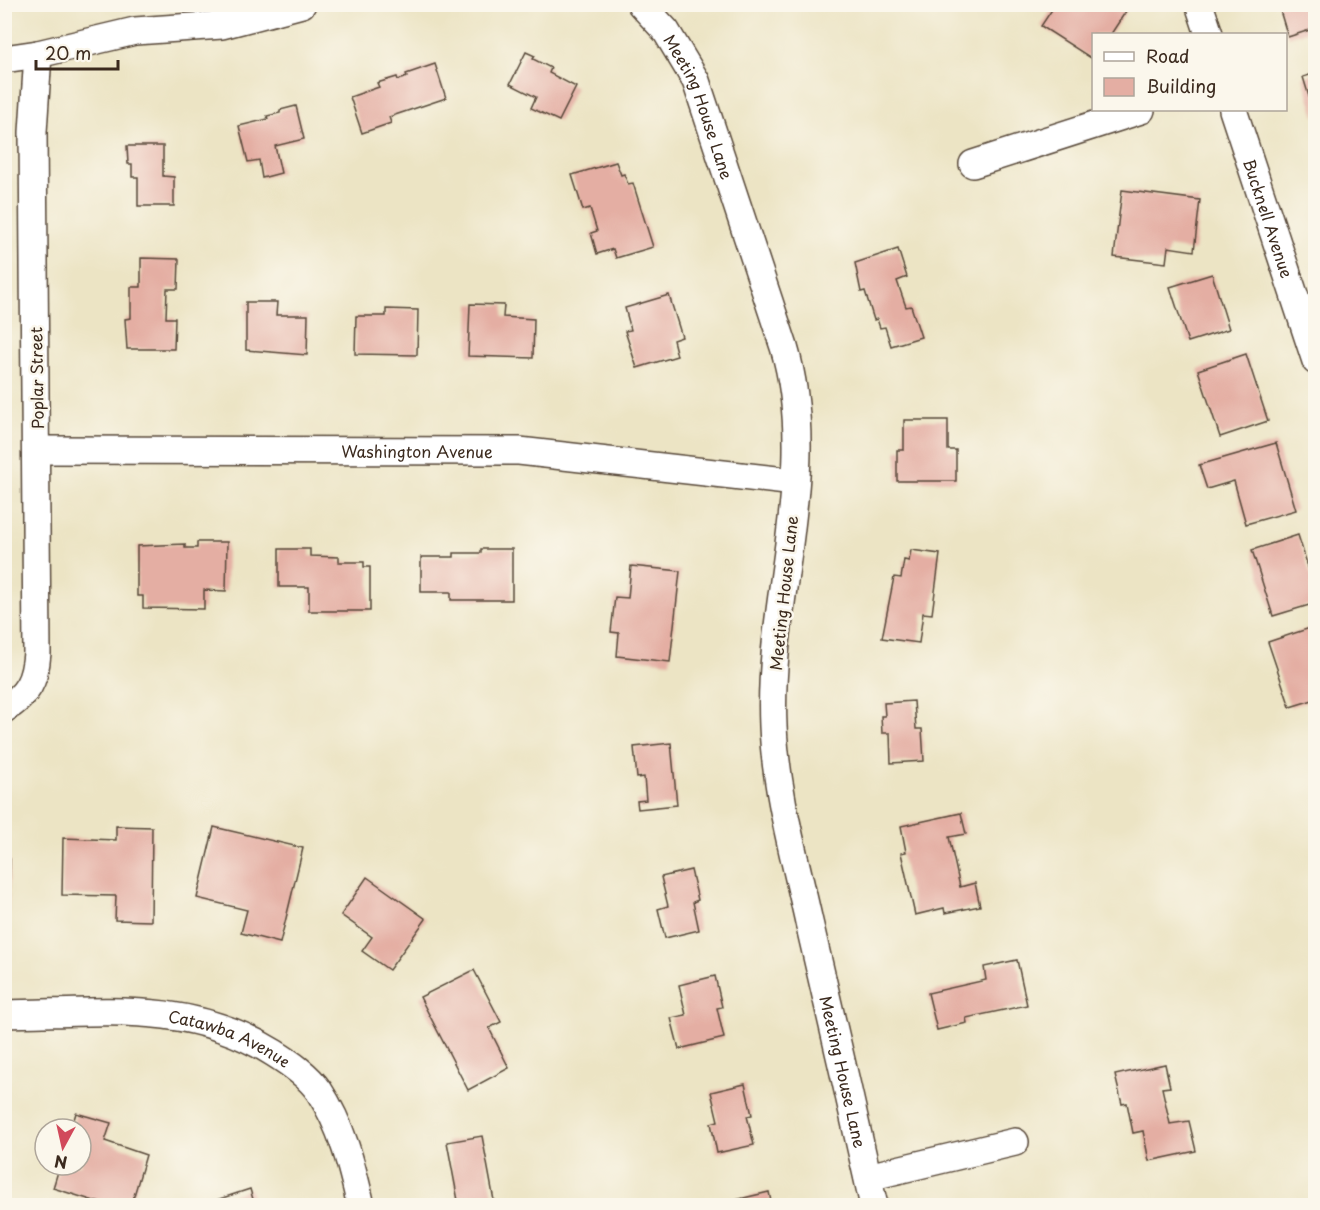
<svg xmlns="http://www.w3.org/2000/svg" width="1320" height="1210" viewBox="0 0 1320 1210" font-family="'Playpen Sans',sans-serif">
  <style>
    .building { fill: #e4aea3 }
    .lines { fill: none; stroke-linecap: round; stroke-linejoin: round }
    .minor-casing { stroke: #564637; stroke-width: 30 }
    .minor { stroke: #fff; stroke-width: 27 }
    .labels { text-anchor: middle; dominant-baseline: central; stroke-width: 5; stroke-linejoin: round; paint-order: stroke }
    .street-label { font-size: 16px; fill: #3b2a1e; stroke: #fbf7ec }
  </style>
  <rect width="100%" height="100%" fill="#fbf7ec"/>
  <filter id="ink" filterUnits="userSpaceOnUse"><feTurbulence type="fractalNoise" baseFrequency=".0167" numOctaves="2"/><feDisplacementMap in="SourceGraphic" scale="12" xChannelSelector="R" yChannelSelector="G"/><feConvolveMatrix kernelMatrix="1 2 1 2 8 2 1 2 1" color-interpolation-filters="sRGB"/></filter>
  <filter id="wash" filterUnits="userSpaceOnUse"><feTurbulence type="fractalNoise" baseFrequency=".008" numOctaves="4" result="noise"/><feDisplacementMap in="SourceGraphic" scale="24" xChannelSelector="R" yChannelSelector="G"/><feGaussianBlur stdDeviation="1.35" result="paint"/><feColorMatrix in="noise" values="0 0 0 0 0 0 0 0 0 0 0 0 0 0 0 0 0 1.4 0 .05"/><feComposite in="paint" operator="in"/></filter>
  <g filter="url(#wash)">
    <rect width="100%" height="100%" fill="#ece4c4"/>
    <g id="blocks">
      <g class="building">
        <path d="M1278,4h38v24l-28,9z"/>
        <path d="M1055,5h75l-19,29h-17v26l-53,-34z"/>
        <path d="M526,52l9,4 -2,3 18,9 -2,5 27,14 -17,34 -28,-13 5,-11 -26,-13z"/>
        <path d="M435,64l11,34 -57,19 2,6 -29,10 -12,-36 29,-10 -2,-4 20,-6 1,3 9,-3 -1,-3z"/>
        <path d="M1316,73v43h-1l-12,-39z"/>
        <path d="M296,106l8,33 -29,7 6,27 -19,5 -3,-18 -11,2 -9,-36 29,-7 -1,-3 13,-3v-3z"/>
        <path d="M127,146h36v30l11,1v29h-36v-29h-6v-13h-4z"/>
        <path d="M616,162l5,13 3,-1 4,10 5,-1 20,64 -37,11 -3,-9 -16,5 -6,-21 6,-2 -7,-23 -7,2 -11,-35z"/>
        <path d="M1122,190l78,10 -6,51 -26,-4 -2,16 -52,-6z"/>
        <path d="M898,249l9,28 -10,4 9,26 5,-1 10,31 -30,9 -6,-19 -5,1 -3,-9 -3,1 -9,-29 -4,1 -6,-29z"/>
        <path d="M141,258l38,1 -1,30h-11l-1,29h9l-1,31h-47l-2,-30 6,-1v-31h10z"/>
        <path d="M1212,274l17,55 -41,13 -18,-55z"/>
        <path d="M669,295l13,42 -9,3 4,16 -40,12 -12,-37 6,-1 -6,-22z"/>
        <path d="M246,302h31l-1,13h32l-1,40 -61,-5z"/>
        <path d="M470,304l34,1 -1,12 31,2 -1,39 -65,-2z"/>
        <path d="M386,309l32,1 -1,45 -62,-1 1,-38h30z"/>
        <path d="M1246,354l22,67 -48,16 -22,-67z"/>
        <path d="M904,420h44v30h8v31h-59v-31h7z"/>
        <path d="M1276,443l20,67 -50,14 -12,-43 -27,8 -8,-24z"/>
        <path d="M1298,535l18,57v11l-43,13 -21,-66z"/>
        <path d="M197,542h30l-1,49 -22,-1v19l-61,-1v-12h-6v-50l48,-2v4h12z"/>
        <path d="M279,549h31v7l29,1v5h25v5h6v44h-61v-24h-30z"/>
        <path d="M481,549h31v51h-61v-8h-30v-35h33v-4h27z"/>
        <path d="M911,550l29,4 -8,60 -9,-1 -4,30 -37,-5 12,-61 7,1 3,-18 5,1z"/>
        <path d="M631,566l49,5 -10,91 -53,-6 2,-23 -8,-1 4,-35 13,1z"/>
        <path d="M1316,626v73l-26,8 -22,-65z"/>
        <path d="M914,701l2,28h6l2,32 -33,2 -1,-30h-8l-1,-17h4l-1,-13z"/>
        <path d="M671,743l6,62 -39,4 -1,-8 9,-1 -2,-23 -7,1 -3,-31z"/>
        <path d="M961,813l5,21 -17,3 11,50 15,-4 5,23 -35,7 -1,-5 -29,7 -14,-62 5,-1 -5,-26z"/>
        <path d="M116,826l36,1 -1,94 -36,-1 1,-24 -54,-1 1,-57 53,2z"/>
        <path d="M214,827l89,21 -23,95 -39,-10 6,-23 -50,-12z"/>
        <path d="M4,859h6l-2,56h-4z"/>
        <path d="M691,870l7,30 -5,2 6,28 -34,8 -7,-29 10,-3 -7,-29z"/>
        <path d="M367,877l59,42 -37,51 -27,-19 10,-14 -31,-22z"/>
        <path d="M1017,960l10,45 -61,13 1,5 -30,7 -9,-37 58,-13 -2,-13z"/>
        <path d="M474,970l27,52 -12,6 20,40 -41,22 -48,-93z"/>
        <path d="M715,976l7,31 -5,1 7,30 -45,11 -8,-31 15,-3 -7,-30z"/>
        <path d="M1165,1064l5,23 -8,1 8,36 19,-3 7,30 -47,10 -6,-30 -10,2 -6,-30 -5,1 -7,-29z"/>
        <path d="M745,1084l7,31 -5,1 7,29 -37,8 -6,-30 7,-2 -7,-29z"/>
        <path d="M76,1113l35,10 -6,18 41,14 -15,51h-21l-57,-18 7,-23h21v-36h-10z"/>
        <path d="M482,1136l13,70h-36l-12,-64z"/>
        <path d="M250,1189l5,17h-54v-1z"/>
        <path d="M769,1192l3,14h-58v-1z"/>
      </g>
    </g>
  </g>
  <g filter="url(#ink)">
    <use href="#blocks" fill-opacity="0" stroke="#564637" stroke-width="1.5"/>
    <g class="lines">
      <defs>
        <g id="minor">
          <path id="s1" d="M641,4l25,27 30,50 88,266c37,125 -17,253 -11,379 3,67 22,132 36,196 22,95 44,189 65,284"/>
          <path d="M1199,4l10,30"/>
          <path d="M4,59l34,-5 97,-23 87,-6 80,-21"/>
          <path id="s2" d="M1233,110l83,251"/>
          <path d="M973,164l168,-54"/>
          <path id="s3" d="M37,450l482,1 276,31"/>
          <path d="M4,709c24,-14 31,-29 33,-56l-4,-521 5,-78"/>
          <path id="s4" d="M4,1014c97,-1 184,-15 270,39 16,10 34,22 45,38 23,35 33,75 42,115"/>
          <path d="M868,1177l147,-35"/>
        </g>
      </defs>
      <use href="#minor" class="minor-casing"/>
      <use href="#minor" class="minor"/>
    </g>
  </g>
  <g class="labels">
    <g class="street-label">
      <text stroke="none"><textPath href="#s1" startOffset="120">Meeting House Lane</textPath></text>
      <text stroke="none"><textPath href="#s2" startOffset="114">Bucknell Avenue</textPath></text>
      <text transform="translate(36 378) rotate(-91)">Poplar Street</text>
      <text stroke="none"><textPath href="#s3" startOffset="380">Washington Avenue</textPath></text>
      <text transform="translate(783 593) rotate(-84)">Meeting House Lane</text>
      <text stroke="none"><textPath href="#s4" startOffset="230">Catawba Avenue</textPath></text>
      <text stroke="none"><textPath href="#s1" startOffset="1110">Meeting House Lane</textPath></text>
    </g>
  </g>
  <rect width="1320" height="1210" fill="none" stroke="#fbf7ec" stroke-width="24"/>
  <rect x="1092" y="33" width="195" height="78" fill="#fbf7ec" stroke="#aea59a" stroke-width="1.5"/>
  <rect x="1104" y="52" width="30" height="9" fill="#ffffff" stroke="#aea59a" stroke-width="1.5"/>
  <text x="1146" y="63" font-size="18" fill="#3b2a1e">Road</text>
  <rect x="1104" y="78" width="30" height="18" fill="#e4aea3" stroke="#aea59a" stroke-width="1.5"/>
  <text x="1146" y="93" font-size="18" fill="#3b2a1e">Building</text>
  <g transform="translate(63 1147) rotate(188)"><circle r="28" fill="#fbf7ec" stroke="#aea59a" stroke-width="1.5"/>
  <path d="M0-4.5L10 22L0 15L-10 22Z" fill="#d1495b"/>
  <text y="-9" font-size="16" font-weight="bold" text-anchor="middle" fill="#3b2a1e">N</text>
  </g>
  <path d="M36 60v9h82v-9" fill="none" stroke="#3b2a1e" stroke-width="3"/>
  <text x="45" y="60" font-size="18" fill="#3b2a1e" stroke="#fbf7ec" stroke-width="4.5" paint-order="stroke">20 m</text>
</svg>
